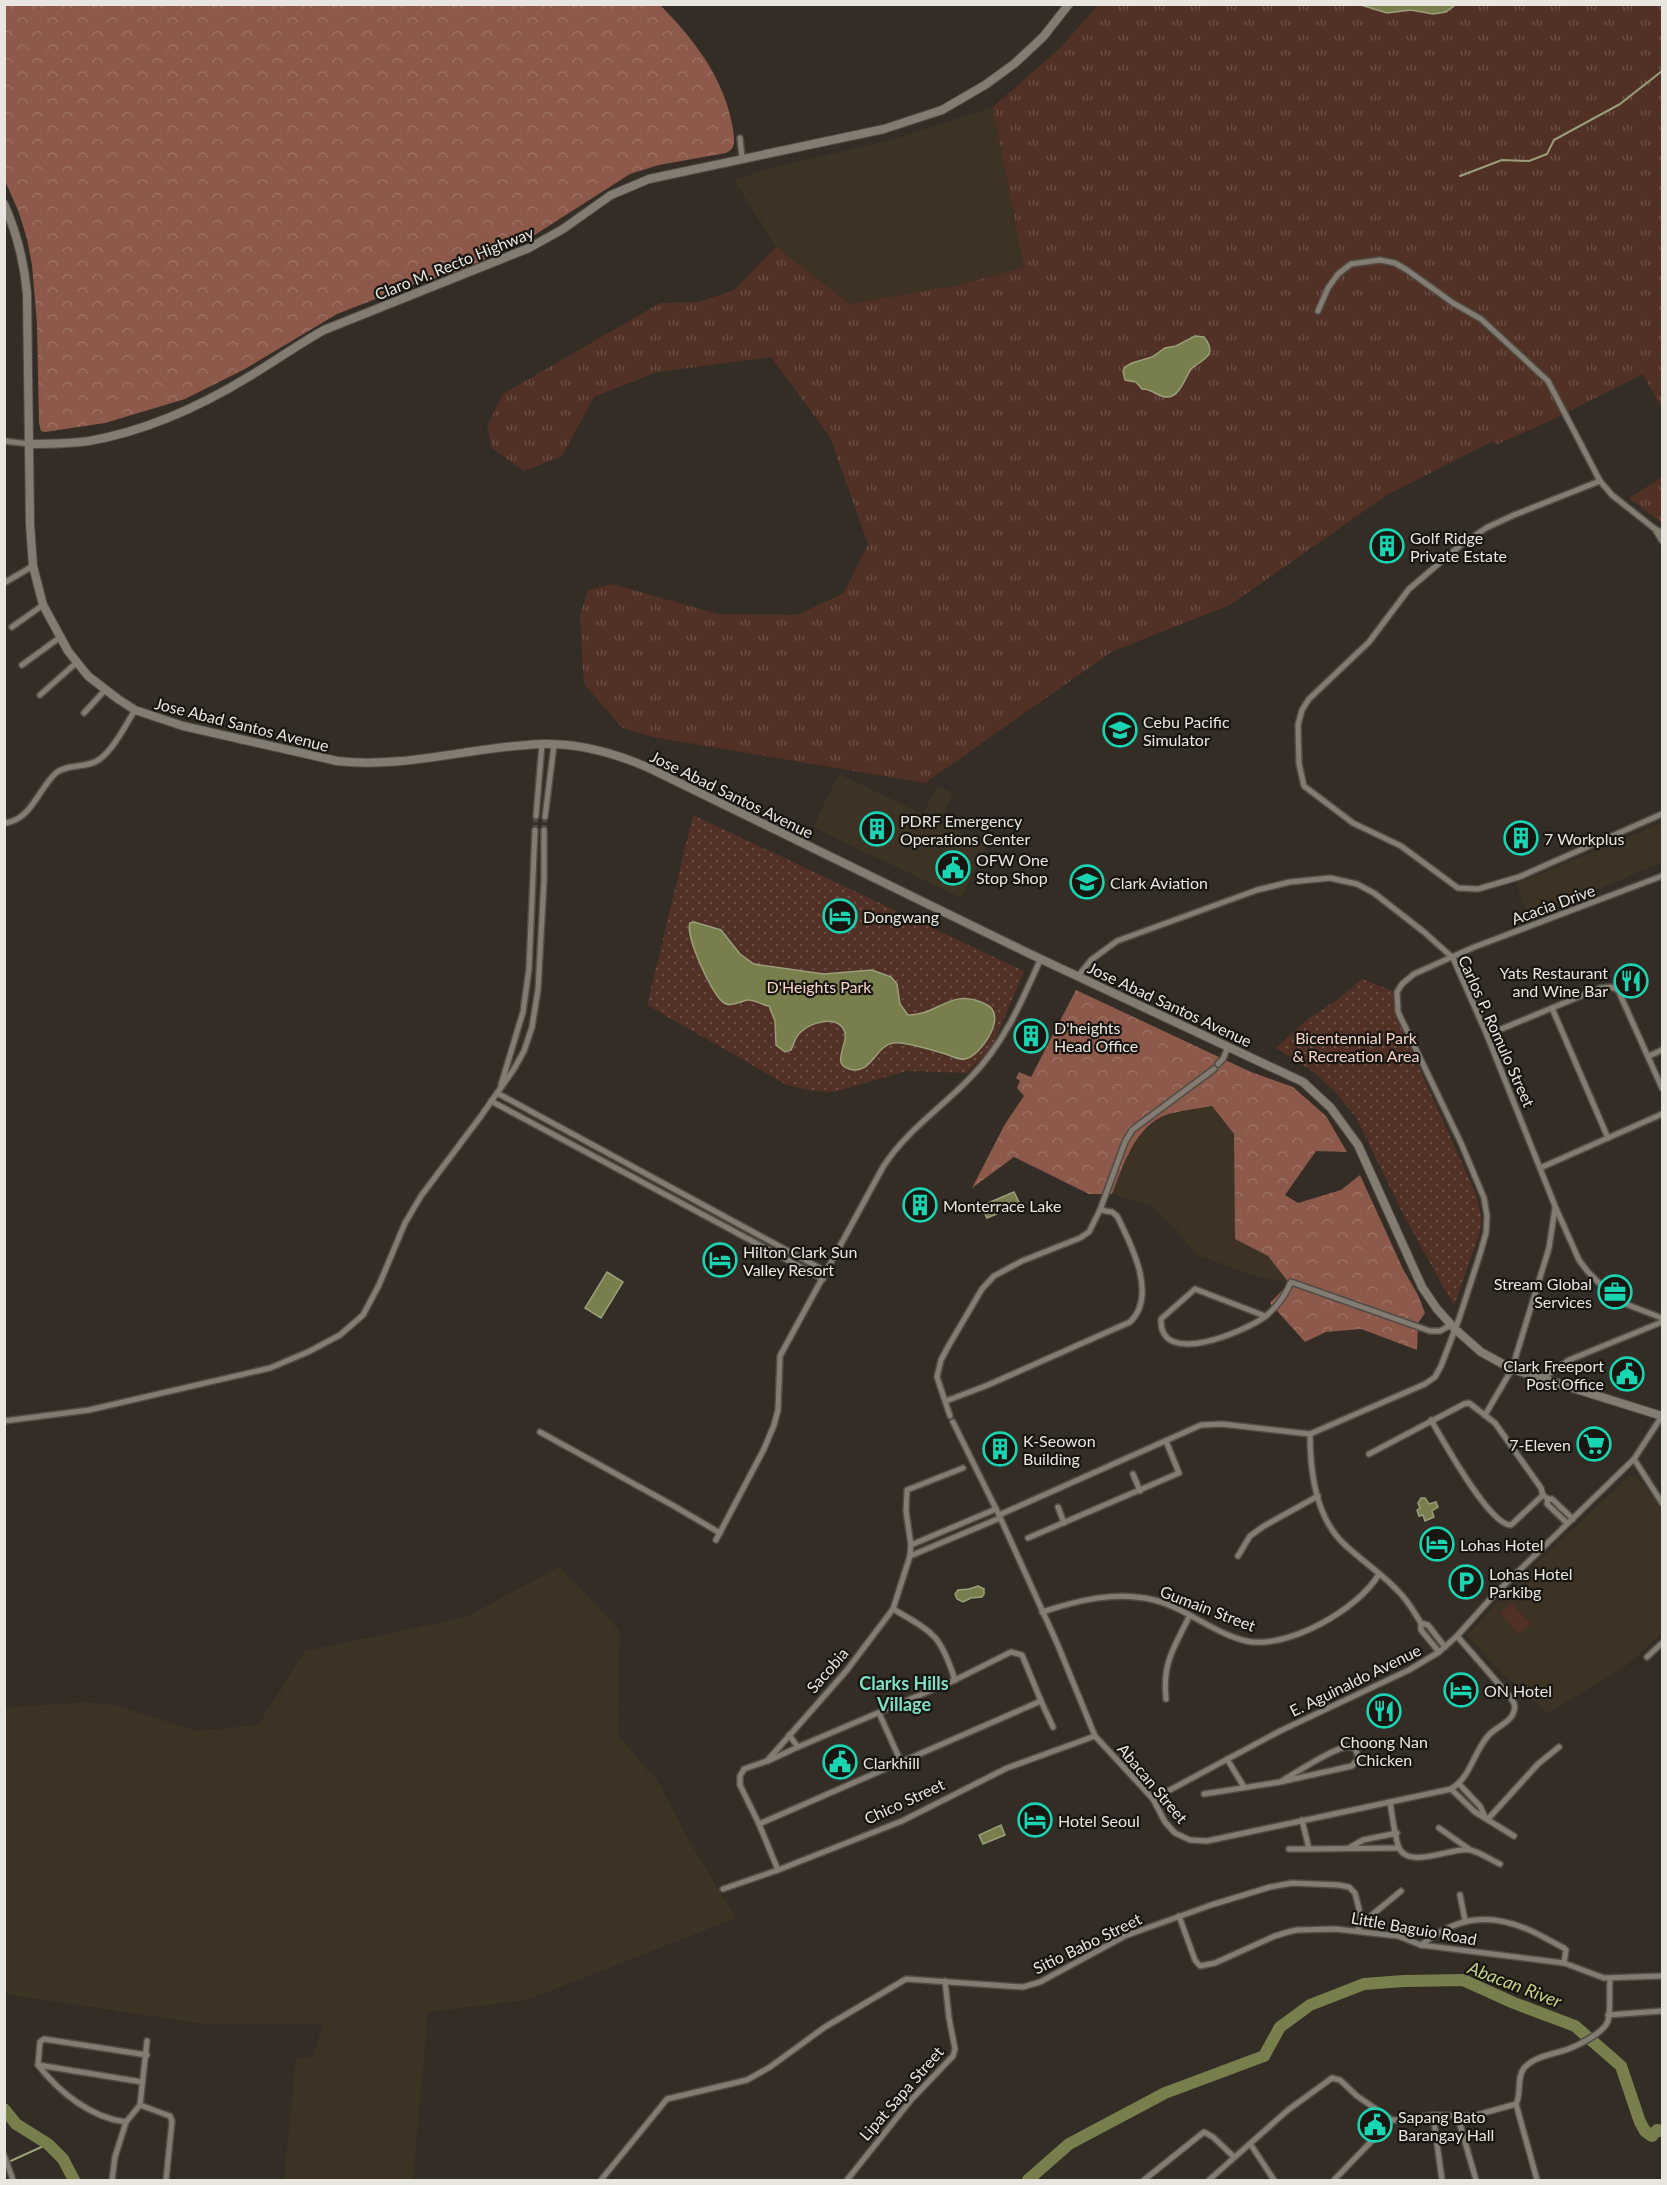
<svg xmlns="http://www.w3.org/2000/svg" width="1667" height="2185" viewBox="0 0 1667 2185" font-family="Lato,sans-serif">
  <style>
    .built { fill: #3d3325 }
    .grass { fill: url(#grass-tufts) }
    .forest { fill: url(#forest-crowns) }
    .park { fill: url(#park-dots) }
    .pitch { fill: #513026 }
    .water { fill: #787f4d; stroke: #9a9e79; stroke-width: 1.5 }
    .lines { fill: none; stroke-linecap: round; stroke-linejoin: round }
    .stream { stroke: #9a9e79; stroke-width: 2 }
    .river { stroke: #787f4d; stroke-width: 12 }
    .street-tunnel { stroke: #4e4941; stroke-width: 5; stroke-dasharray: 5 2.5; stroke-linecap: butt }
    .street-casing { stroke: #514c44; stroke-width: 8 }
    .secondary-casing { stroke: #514c44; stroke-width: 10 }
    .street { stroke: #837c72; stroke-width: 5 }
    .secondary { stroke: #837c72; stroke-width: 8 }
    .labels { text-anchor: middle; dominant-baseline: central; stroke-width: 4.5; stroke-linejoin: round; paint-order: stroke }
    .street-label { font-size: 16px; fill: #e9e5df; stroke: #191612 }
    .poi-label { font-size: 16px; fill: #e9e5df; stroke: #191612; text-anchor: start }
    .park-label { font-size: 16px; fill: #f5d3c9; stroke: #191612 }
    .neighbourhood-label { font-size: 18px; font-weight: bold; fill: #7ee0c7; stroke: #191612 }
    .water-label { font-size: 18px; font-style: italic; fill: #c5d183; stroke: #191612 }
  </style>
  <defs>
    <pattern id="grass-tufts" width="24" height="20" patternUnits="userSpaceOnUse" patternTransform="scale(1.5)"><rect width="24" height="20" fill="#513026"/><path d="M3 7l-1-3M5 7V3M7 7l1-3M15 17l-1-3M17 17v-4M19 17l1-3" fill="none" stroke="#6a4e45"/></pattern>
    <pattern id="forest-crowns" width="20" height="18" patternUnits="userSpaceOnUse" patternTransform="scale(1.5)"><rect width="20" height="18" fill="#8c594b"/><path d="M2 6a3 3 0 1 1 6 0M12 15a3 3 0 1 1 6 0" fill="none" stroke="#9c7164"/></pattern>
    <pattern id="park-dots" width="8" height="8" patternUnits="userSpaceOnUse" patternTransform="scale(1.5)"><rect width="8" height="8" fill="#513026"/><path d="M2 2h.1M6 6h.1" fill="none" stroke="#6a4e45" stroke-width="1.8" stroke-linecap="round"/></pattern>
  </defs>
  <rect width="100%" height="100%" fill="#332d25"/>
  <g class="built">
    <path d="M993,107l31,160 -65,18 -109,19 -74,-57 -42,-67 30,-10 130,-31z"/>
    <path d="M839,774l84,40 14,-28 16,7 -14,30 48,22 -26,53 -148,-71z"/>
    <path d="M1662,823v39l-132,56 -14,-34z"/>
    <path d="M1212,1106l22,28 1,105 33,17 21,27 -32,-6 -60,-22 -27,-32 -19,-17 -39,-12 18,-45 14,-18 18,-15z"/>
    <path d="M1629,1476l7,1 6,5 20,27v124l-36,33 -78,47 -46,-40 -35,-38 52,-55z"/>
    <path d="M559,1567l54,55 7,11 -2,103 39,44 31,59 48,79 -209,82 -99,12 -15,168h-129l12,-121 17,-3 10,-32h-119l-199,-30v-286l80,-6 30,3 81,26 62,-6 47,-74 161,-34z"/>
  </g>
  <g class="grass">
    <path d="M1098,5h564v404l-19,-35 -89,45 -58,26 -3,-4 -106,54 -157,110 -117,46 -188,132 -272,-46 -31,-9 -38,-44 -4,-69 8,-25 24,-6 106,30 79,1 47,-22 24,-49 -38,-107 -59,-80 -114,15 -63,25 -32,59 -38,15 -32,-23 -5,-22 16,-32 157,-91 39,-1 35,-12 42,-43 74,57 109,-19 65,-18 -31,-160 68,-60z"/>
    <path d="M1662,477v46l-33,-25z"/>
  </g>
  <g class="forest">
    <path d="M4,5h656c34,34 65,74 73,124 1,10 4,19 -7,24l-67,12 -29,9 -108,69 -68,30 -40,11 -77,30 -92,55 -60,30 -80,24 -60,9 -4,-1 -2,-8 -2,-99 -5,-59 -5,-26 -9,-29 -13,-29z"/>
    <path d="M1076,990l175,82 42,15 33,29 21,36 -31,-1 -31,44 13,8 43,-13 19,-15 43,94 15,26 7,18 -7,10 -1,27 -56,-21 -35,3 -21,10 -35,-39 19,-20 -21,-27 -33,-17 -1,-105 -22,-28c-14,3 -39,5 -51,11 -28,15 -38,49 -49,77h-23l-75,-37 -42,31 33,-64 19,-28 -7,-8 3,-7 -4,-3 3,-6 12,5z"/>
  </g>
  <g class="park">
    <path d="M693,815l331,156 -29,69 -7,11 -21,22 -61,-2 -72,21 -20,-1 -27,-6 -140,-80z"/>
    <path d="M1362,979l33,13 -1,20 82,182 6,26 -2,12 -26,74 -50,-90 -48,-99 -19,-23 -22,-21 -39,-25 33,-30 28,-18z"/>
  </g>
  <path class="pitch" d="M1511,1603l20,21 -12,10 -19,-21z"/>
  <g class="water">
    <path d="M1340,5h115l-9,7 -13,2 -22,-4 -24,3 -26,-8z"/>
    <path d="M1195,336l9,1c4,5 8,11 5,17 -3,6 -13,10 -18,15 -6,9 -11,27 -23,28 -10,1 -16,-9 -26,-8l-6,-7 -11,-2 -2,-9 2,-4 7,-4 20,-6 13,-9 11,-2z"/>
    <path d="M694,922l27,8 19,24 14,10 70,10 48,-4 19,7 6,7 3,20 8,11c28,1 42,-26 73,-13 4,2 9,4 11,7 10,14 -11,44 -24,49 -6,3 -12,0 -17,-2 -11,-4 -48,-15 -58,-13 -18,3 -22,33 -44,26 -18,-5 -1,-25 -4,-36 -6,-19 -33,-11 -43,-2 -7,5 -8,13 -11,19l-6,2 -9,-7 -1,-24 -6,-15c-7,-1 -15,-7 -22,-6 -8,2 -15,7 -23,3 -12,-7 -39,-68 -34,-80z"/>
    <path d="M1014,1192l6,12 -33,14 -6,-12z"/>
    <path d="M607,1272l16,10 -22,36 -16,-10z"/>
    <path d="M1421,1498h4l4,6 7,-2 2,5 -6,4 2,6 -9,4 -2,-6 -4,1 -2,-6 3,-2 -2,-5z"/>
    <path d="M978,1586l6,3v5l-2,3 -11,1 -8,4 -6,-3 -2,-5 3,-4 11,-1z"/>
    <path d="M1001,1825l4,10 -22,9 -4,-9z"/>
  </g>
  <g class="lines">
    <g class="stream">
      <path d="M1460,176l42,-16 27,1 18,-7 7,-14 66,-36 42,-33"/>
      <path d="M4,2164l44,-20"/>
    </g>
    <g class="river">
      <path d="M4,2109l12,15 32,20 15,15 11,21"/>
      <path d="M1028,2180l41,-36 96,-51 99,-37 16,-29 30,-22 54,-21 40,-3 59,-1 51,23 61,23 46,40 19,56 5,9 7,5 5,-6 5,1"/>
    </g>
    <g class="street-tunnel">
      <path d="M535,830l1,-14"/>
      <path d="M544,830l1,-13"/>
    </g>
    <defs>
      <g id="street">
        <path d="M740,138l2,20"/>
        <path d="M1318,311l10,-23 10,-14 13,-10 29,-4 15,3 12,7 46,33 28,16 67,62 52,100 12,14 43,34 7,3"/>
        <path d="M4,441l25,3"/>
        <path d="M1600,481l-86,34 -28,13 -24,16 -53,45 -40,53 -60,57 -7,11 -4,15 1,39 5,22 49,37 48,23 57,42 20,1 41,-12 143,-63"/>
        <path d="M1656,531l6,10"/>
        <path d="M4,583l29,-17"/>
        <path d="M12,627l31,-22"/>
        <path d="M22,665l37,-27"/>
        <path d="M40,695l36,-32"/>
        <path d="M84,713l21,-23"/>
        <path d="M536,816l6,-72"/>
        <path d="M545,817l9,-72"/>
        <path d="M4,823c27,-2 34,-34 52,-50 12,-10 31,-4 44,-14 15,-12 25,-33 35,-49"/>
        <path d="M1079,975l12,-15 26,-19 140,-51 33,-8 40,-4 27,6 17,9 50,39 29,26 34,77 68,171 24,54 9,12 22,22 13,9 39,15"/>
        <path d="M1552,1008l56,130"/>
        <path d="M1487,1035l113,-47 11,-1 7,3 44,98"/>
        <path d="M1649,1056l13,-6"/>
        <path d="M1218,1064l5,-5 5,-12"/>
        <path d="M501,1085l22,-73 6,-43 6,-139"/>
        <path d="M497,1093l330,179"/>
        <path d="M491,1101l332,178"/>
        <path d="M1540,1168l122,-54"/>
        <path d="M1265,1316l-70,-27 -34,30c-2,50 85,12 105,-3 12,-10 19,-20 25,-34l139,49h10l11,-6"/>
        <path d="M1541,1379l28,-19 93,-38"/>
        <path d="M946,1401l42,-16 142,-63c28,-26 1,-78 -13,-106l-5,-4 -12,-2"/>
        <path d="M1485,1415l27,-46 37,-121 6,-40"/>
        <path d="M950,1416l-13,-39 4,-17 8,-15 33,-56 12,-13 28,-15 58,-23 9,-6 11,-22 25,-68 7,-12 82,-61"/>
        <path d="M4,1421l85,-11 181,-42 38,-16 32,-17 23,-20 16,-30 26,-62 16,-27 60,-80 33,-47 10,-18 8,-24 6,-37 6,-110v-50"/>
        <path d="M953,1422l46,93 58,128 38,93 58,63 12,23 10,11 15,7 17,1 244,-52c20,-12 22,-36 37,-53 7,-9 23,-13 26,-25 2,-5 0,-9 -3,-13l-54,-62"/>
        <path d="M540,1432l134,74 46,27"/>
        <path d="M1310,1434c0,35 5,80 31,107 18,18 39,31 56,49 10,9 17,22 24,33l7,2 17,22"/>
        <path d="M1369,1454l95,-50 5,-1 26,20 46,65 2,7 -32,30c-22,0 -68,-85 -80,-105"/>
        <path d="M1634,1459l28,44"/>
        <path d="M1133,1474l7,17"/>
        <path d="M1543,1495l5,4h4l21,20"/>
        <path d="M1548,1499l-1,5 20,19"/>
        <path d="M1058,1507l6,16"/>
        <path d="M999,1515l202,-90 21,-1 88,10 115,-50 10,-7 6,-11 18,-47 21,-65 6,-21 1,-17 -3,-18 -23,-55 -63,-131 -1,-20 5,-8 12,-10 58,-26 190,-72"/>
        <path d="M1028,1538l151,-65 -13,-32"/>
        <path d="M716,1540l48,-91 10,-24 4,-15 2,-54 103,-189c22,-35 58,-59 87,-89 34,-34 52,-77 71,-120"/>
        <path d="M911,1545l85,-36"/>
        <path d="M910,1556l90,-38"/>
        <path d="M1238,1556l12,-20 14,-10 54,-30"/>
        <path d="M893,1609c41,24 47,25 62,71"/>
        <path d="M1042,1612c37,-12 73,-21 112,-12 32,8 59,33 92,41 41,9 113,-32 133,-67"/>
        <path d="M1421,1623v7l18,22"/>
        <path d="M1647,1657l15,-14"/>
        <path d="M1166,1699c-4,-36 8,-51 23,-82"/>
        <path d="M1041,1701l12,26"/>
        <path d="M789,1735l9,12 157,-67 56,-28 11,3 19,46 -140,61 -22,-49"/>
        <path d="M1227,1759l17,28"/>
        <path d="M768,1761l30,-14"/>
        <path d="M1459,1784l21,22 5,11"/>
        <path d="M1451,1789l24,23 39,24"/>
        <path d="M1204,1794l76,-12 72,-16 6,-7c0,-7 -3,-13 -11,-12 -14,1 -53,27 -67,35"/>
        <path d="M1153,1799l127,-68 129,-61 30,-18 18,-16 36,-40 141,-137 28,-43"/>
        <path d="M1390,1802c2,12 5,36 9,46 11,22 55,-2 71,2 10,2 21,10 30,14"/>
        <path d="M1488,1819l50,-55 21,-17"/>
        <path d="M1302,1820l7,29 90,-1"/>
        <path d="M759,1824l142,-62"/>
        <path d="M1439,1828l30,21"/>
        <path d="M1349,1848l14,-8 34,-7"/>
        <path d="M1289,1849h20"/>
        <path d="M778,1870l-19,-46 -19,-39v-9l4,-7 23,-8 80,-91 46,-61 17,-53 1,-11 -5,-34 1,-21 56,-22"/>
        <path d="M723,1889l55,-19 124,-49 105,-53 88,-32"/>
        <path d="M1460,1895l5,25"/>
        <path d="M1179,1916l16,44 5,6 15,-3 60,-27 13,-4 9,-2 38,-1 63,7 23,9 143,18 40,15 58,-2"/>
        <path d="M1361,1924l40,-33"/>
        <path d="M1421,1945c34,-27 65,-33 106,-16 12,5 25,13 37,19l2,2 -2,13"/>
        <path d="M1608,2015l53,-4"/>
        <path d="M38,2065l104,17"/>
        <path d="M1516,2104l21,76"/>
        <path d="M140,2105l30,11 2,5 -6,59"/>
        <path d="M1457,2114l19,66"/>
        <path d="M1433,2115l9,65"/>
        <path d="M1392,2120h12l29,-5 40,1 43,-12c6,-12 0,-25 8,-36 10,-11 25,-13 38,-17 12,-3 42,-18 46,-30 3,-13 1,-29 2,-42"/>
        <path d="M126,2122c-35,-4 -67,-30 -88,-57l2,-23 4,-3 103,16"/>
        <path d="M1251,2145l23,35"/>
        <path d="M4,2155l9,25"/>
        <path d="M112,2180l3,-23 11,-35 14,-17 7,-64"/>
        <path d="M601,2180l66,-81 80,-19 23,-13 55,-40 81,-48 117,8 17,-5 85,-46 86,-31 59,-18 22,-4 46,2 11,2 6,6 4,16 2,15 -4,7"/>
        <path d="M847,2180l64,-80 42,-44 2,-7 -6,-31 -4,-37"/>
        <path d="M1144,2180l60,-48 9,5 21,20"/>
        <path d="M1209,2180l79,-70 44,-32 8,2 17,16 35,24"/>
        <path d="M1334,2180l58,-60"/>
      </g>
      <g id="secondary">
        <path d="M4,204c13,29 20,58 23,89l3,231 3,42 10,39 25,46 20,25 30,23 17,11 48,16 154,35c70,8 136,-15 206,-17 37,-1 72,9 106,24l379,185 275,129 28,26 27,37 64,142 15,22 18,20 26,23 31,17 150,47"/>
        <path d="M29,444c20,0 40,0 60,-3 57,-10 112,-35 161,-65 25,-15 49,-32 74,-46l205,-82 34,-19 48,-34 38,-16 235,-50 58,-19 43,-25 29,-21 29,-27 26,-33"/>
      </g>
    </defs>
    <use href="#street" class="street-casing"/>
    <use href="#secondary" class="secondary-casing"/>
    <use href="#street" class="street"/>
    <use href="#secondary" class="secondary"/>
  </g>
  <defs>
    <symbol id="building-ring" viewBox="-11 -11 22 22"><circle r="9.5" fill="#191612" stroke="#19d5b2" stroke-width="1.5"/><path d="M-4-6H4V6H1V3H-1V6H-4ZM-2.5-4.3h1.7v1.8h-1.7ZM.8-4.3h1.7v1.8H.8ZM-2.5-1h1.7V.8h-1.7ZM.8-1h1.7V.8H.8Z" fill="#19d5b2"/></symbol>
    <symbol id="school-ring" viewBox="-11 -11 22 22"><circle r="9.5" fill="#191612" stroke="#19d5b2" stroke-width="1.5"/><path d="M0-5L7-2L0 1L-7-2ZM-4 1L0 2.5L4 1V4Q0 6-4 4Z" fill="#19d5b2"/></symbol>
    <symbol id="civic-ring" viewBox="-11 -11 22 22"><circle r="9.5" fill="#191612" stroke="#19d5b2" stroke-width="1.5"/><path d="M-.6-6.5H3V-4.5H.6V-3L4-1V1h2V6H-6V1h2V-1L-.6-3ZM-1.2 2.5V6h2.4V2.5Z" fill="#19d5b2"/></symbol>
    <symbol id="hotel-ring" viewBox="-11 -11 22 22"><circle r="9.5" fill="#191612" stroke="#19d5b2" stroke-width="1.5"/><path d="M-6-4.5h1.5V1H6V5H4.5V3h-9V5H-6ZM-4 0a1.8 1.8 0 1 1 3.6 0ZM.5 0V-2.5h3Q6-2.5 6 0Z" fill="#19d5b2"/></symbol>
    <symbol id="restaurant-ring" viewBox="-11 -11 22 22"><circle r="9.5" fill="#191612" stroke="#19d5b2" stroke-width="1.5"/><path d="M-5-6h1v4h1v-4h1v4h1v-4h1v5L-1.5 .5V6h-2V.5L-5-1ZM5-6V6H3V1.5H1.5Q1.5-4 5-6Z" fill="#19d5b2"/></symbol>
    <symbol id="office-ring" viewBox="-11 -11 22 22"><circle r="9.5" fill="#191612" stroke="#19d5b2" stroke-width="1.5"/><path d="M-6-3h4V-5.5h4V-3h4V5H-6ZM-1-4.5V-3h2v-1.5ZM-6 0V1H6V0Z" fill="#19d5b2"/></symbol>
    <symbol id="supermarket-ring" viewBox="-11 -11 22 22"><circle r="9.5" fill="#191612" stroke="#19d5b2" stroke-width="1.5"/><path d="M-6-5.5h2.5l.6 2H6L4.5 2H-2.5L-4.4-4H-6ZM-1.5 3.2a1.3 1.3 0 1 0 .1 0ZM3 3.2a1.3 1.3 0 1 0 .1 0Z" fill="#19d5b2"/></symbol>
    <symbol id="parking-ring" viewBox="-11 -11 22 22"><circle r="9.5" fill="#191612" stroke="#19d5b2" stroke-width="1.5"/><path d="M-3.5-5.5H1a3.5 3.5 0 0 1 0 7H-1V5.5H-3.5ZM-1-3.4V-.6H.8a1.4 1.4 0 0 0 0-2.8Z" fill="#19d5b2"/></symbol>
  </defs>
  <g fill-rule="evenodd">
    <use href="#building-ring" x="1368" y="527" width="38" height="38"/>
    <use href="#school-ring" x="1101" y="711" width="38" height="38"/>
    <use href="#building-ring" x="858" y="810" width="38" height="38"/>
    <use href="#building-ring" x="1502" y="819" width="38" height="38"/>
    <use href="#civic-ring" x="934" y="849" width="38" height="38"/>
    <use href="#school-ring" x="1068" y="863" width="38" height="38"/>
    <use href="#hotel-ring" x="821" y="897" width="38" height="38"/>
    <use href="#restaurant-ring" x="1612" y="962" width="38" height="38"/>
    <use href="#building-ring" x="1012" y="1017" width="38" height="38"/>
    <use href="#building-ring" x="901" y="1186" width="38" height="38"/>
    <use href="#hotel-ring" x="701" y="1241" width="38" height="38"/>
    <use href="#office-ring" x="1596" y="1273" width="38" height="38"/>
    <use href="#civic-ring" x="1608" y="1355" width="38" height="38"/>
    <use href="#supermarket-ring" x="1575" y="1425" width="38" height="38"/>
    <use href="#building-ring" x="981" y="1430" width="38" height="38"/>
    <use href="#hotel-ring" x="1418" y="1525" width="38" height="38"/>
    <use href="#parking-ring" x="1447" y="1563" width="38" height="38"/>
    <use href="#hotel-ring" x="1442" y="1671" width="38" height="38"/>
    <use href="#restaurant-ring" x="1365" y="1692" width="38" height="38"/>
    <use href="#civic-ring" x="821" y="1743" width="38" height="38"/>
    <use href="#hotel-ring" x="1016" y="1801" width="38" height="38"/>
    <use href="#civic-ring" x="1356" y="2106" width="38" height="38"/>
  </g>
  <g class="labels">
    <g class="street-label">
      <text transform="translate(454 263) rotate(-22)">Claro M. Recto Highway</text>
      <text transform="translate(242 724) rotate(14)">Jose Abad Santos Avenue</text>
      <text transform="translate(732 794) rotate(26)">Jose Abad Santos Avenue</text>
      <text transform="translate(1553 904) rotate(-20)">Acacia Drive</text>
      <text transform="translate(1170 1004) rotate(25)">Jose Abad Santos Avenue</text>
      <text transform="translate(1497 1031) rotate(66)">Carlos P. Romulo Street</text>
      <text transform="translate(1208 1608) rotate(21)">Gumain Street</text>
      <text transform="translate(827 1670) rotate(-49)">Sacobia</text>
      <text transform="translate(1355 1680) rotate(-26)">E. Aguinaldo Avenue</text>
      <text transform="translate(1153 1783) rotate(50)">Abacan Street</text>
      <text transform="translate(904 1801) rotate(-25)">Chico Street</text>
      <text transform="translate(1414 1928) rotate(10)">Little Baguio Road</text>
      <text transform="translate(1087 1943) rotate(-26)">Sitio Babo Street</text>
      <text transform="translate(901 2093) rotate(-49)">Lipat Sapa Street</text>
    </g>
    <g class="poi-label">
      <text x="1410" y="537">Golf Ridge<tspan x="1410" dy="18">Private Estate</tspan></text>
      <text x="1143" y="721">Cebu Pacific<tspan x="1143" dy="18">Simulator</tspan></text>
      <text x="900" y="820">PDRF Emergency<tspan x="900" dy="18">Operations Center</tspan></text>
      <text x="1544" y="838">7 Workplus</text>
      <text x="976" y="859">OFW One<tspan x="976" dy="18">Stop Shop</tspan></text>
      <text x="1110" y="882">Clark Aviation</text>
      <text x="863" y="916">Dongwang</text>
      <text x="1608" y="972" text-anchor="end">Yats Restaurant<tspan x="1608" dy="18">and Wine Bar</tspan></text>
      <text x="1054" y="1027">D'heights<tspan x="1054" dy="18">Head Office</tspan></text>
      <text x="943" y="1205">Monterrace Lake</text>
      <text x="743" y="1251">Hilton Clark Sun<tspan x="743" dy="18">Valley Resort</tspan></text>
      <text x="1592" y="1283" text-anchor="end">Stream Global<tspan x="1592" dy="18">Services</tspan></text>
      <text x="1604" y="1365" text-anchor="end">Clark Freeport<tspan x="1604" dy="18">Post Office</tspan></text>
      <text x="1023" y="1440">K-Seowon<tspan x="1023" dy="18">Building</tspan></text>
      <text x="1571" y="1444" text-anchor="end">7-Eleven</text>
      <text x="1460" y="1544">Lohas Hotel</text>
      <text x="1489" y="1573">Lohas Hotel<tspan x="1489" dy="18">Parkibg</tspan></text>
      <text x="1484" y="1690">ON Hotel</text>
      <text x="1384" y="1741" text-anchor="middle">Choong Nan<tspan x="1384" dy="18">Chicken</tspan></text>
      <text x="863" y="1762">Clarkhill</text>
      <text x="1058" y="1820">Hotel Seoul</text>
      <text x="1398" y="2116">Sapang Bato<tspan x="1398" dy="18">Barangay Hall</tspan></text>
    </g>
    <g class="park-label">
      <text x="819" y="986">D'Heights Park</text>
      <text x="1356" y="1037">Bicentennial Park<tspan x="1356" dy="18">&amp; Recreation Area</tspan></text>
    </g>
    <g class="neighbourhood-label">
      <text x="904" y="1683">Clarks Hills<tspan x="904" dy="21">Village</tspan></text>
    </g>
    <g class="water-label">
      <text transform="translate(1515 1984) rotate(21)">Abacan River</text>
    </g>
  </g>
  <rect width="1667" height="2185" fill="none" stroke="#e9e5df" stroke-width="12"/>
</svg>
